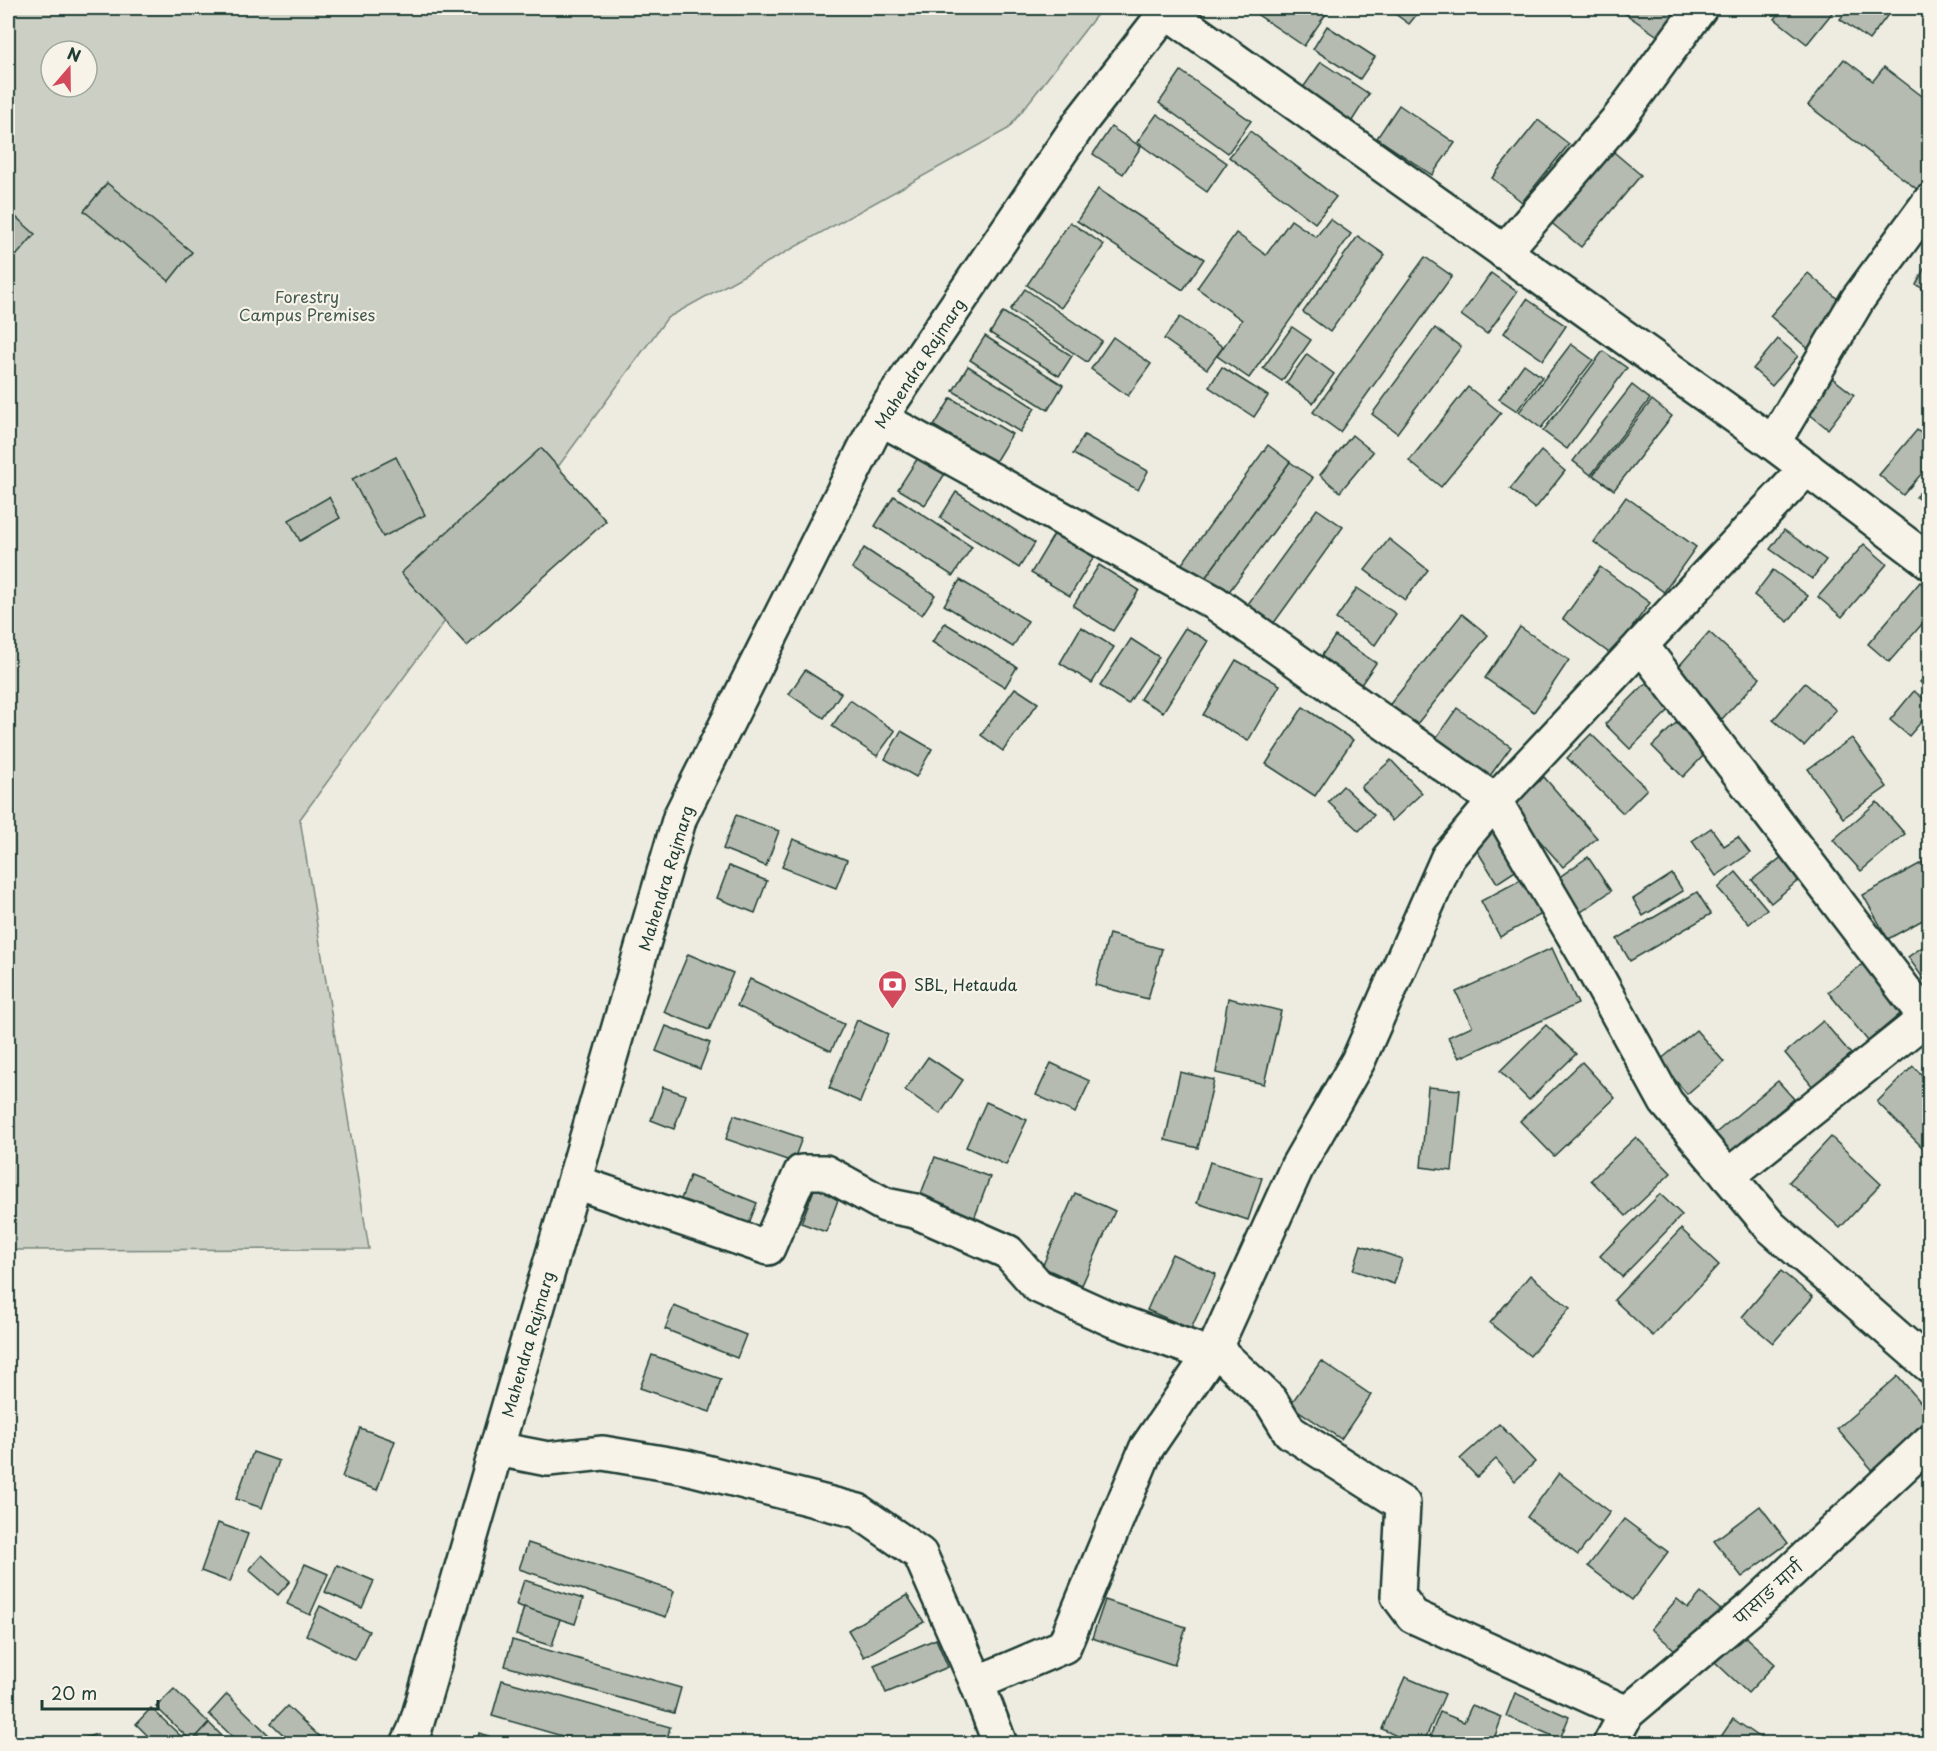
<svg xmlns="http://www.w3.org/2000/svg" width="1937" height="1751" viewBox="0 0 1937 1751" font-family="'Playpen Sans','Playpen Sans Deva',sans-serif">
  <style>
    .green { fill: #cccfc4; stroke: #76867c; stroke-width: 1.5; fill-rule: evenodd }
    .building { fill: #b5bbb0; stroke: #1f3d34; stroke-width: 1.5 }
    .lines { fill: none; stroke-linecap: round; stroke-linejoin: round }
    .street-casing { stroke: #1f3d34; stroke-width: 38 }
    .highway-casing { stroke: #1f3d34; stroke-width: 38 }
    .street { stroke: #f7f3e8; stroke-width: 33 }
    .highway { stroke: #f7f3e8; stroke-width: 33 }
    .labels { text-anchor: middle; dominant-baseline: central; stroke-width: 4.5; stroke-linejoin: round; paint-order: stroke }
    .park-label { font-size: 16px; fill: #425a51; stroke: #f7f3e8 }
    .street-label { font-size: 16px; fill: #1f3d34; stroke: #f7f3e8 }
    .poi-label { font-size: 16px; fill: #1f3d34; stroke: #f7f3e8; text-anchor: start }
  </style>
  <rect width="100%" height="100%" fill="#eeece1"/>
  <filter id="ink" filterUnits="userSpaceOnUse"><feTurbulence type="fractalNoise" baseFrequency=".0167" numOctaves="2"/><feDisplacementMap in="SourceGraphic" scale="12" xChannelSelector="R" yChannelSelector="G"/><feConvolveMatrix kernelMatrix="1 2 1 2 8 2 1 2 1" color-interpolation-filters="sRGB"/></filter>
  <g filter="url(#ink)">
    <path class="green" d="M8,8h1094l-94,121 -341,189 -367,501 69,430 -361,1zM51,51h36v36h-36z"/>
    <g class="building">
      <path d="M1259,8h71l-26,38 -49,-33z"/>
      <path d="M1387,8h35l-13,16z"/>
      <path d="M1617,8h52l10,6 -17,25z"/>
      <path d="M1784,8h52l-29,36 -32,-25z"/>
      <path d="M1849,8h44l-24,32 -29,-21z"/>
      <path d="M1327,26l48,31 -15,22 -47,-30z"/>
      <path d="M1844,59l29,22 11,-14 46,35v74l-12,14 -110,-85z"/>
      <path d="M1321,62l48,32 -19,30 -50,-32z"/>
      <path d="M1181,71l70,50 -23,32 -69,-50z"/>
      <path d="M1399,105l56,38 -23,32 -55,-37z"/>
      <path d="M1157,114l70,49 -20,29 -70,-50z"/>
      <path d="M1538,120l31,24 -47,58 -30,-24z"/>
      <path d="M1111,127l30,20 -18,27 -30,-20z"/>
      <path d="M1250,131l86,66 -21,26 -86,-66z"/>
      <path d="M1609,148l32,27 -60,72 -32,-26z"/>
      <path d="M107,183l85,69 -23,29 -85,-70z"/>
      <path d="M1098,189l106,70 -21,31 -106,-69z"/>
      <path d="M8,210l27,24 -19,22 -8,-8z"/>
      <path d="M1330,219l21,15 -102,144 -32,-22 25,-36 -45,-32 39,-55 30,22 25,-35 25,17z"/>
      <path d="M1070,222l34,23 -43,63 -34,-23z"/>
      <path d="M1358,236l27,19 -55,77 -27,-20z"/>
      <path d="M1425,257l27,19 -112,156 -27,-20z"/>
      <path d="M1930,257v35l-14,-7z"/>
      <path d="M1491,273l26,19 -30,42 -26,-19z"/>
      <path d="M1808,273l41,36 -37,43 -42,-36z"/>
      <path d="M1025,289l77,52 -15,21 -77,-52z"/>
      <path d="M1527,299l39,27 -23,34 -39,-27z"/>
      <path d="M1003,312l69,44 -13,20 -69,-43z"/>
      <path d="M1180,317l43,30 -16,22 -43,-30z"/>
      <path d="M1292,327l19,13 -29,41 -19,-13z"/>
      <path d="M1435,328l26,19 -64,86 -25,-19z"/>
      <path d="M985,336l78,49 -15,25 -78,-50z"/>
      <path d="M1113,337l38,27 -23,32 -37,-27z"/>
      <path d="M1778,339l20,17 -26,30 -19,-17z"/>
      <path d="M1571,344l22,16 -52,68 -22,-16z"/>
      <path d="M1603,351l24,17 -60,81 -24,-18z"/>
      <path d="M1307,354l27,20 -21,29 -27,-20z"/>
      <path d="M1524,364l18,13 -25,34 -18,-12z"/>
      <path d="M968,366l67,42 -15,24 -67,-41z"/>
      <path d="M1222,367l46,29 -14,21 -45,-30z"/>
      <path d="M1826,373l28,22 -26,34 -29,-23z"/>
      <path d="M1632,385l18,14 -59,76 -18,-14z"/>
      <path d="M1468,387l33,26 -60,74 -32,-26z"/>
      <path d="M951,398l61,36 -17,28 -61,-36z"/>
      <path d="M1652,400l20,16 -58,74 -21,-15z"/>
      <path d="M1917,430l13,11v23l-27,31 -24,-20z"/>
      <path d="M1084,435l64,36 -10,19 -65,-36z"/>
      <path d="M1352,435l21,17 -33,40 -20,-17z"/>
      <path d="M1268,445l22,17 -87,119 -22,-16z"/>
      <path d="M541,448l65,73 -139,125 -66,-73z"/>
      <path d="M1541,451l24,20 -30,38 -25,-20z"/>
      <path d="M921,453l27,16 -23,36 -27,-16z"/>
      <path d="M396,457l29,58 -42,22 -31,-58z"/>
      <path d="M1290,462l23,16 -88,119 -22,-16z"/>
      <path d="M1930,479v28l-14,-10z"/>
      <path d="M956,492l79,51 -16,25 -79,-50z"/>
      <path d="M894,496l78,51 -19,29 -78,-50z"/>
      <path d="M329,497l11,21 -40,23 -11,-21z"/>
      <path d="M1626,497l70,50 -32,45 -70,-50z"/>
      <path d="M1317,509l26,18 -72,100 -26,-19z"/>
      <path d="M1784,530l42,30 -14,19 -42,-30z"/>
      <path d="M1056,531l39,24 -25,41 -39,-23z"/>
      <path d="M1389,539l39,31 -23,30 -40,-30z"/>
      <path d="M1864,544l23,20 -45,53 -24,-20z"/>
      <path d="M864,548l71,47 -13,20 -70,-47z"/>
      <path d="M1099,565l40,25 -26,41 -40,-25z"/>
      <path d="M1600,567l50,36 -38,52 -49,-36z"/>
      <path d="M1773,570l35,26 -20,26 -34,-27z"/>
      <path d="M960,580l68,41 -15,26 -69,-42z"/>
      <path d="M1920,582l10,8v25l-41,47 -21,-18z"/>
      <path d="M1357,588l39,26 -21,31 -39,-26z"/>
      <path d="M1462,614l26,21 -75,94 -26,-21z"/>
      <path d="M945,623l72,44 -12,20 -73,-45z"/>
      <path d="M1081,627l33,20 -22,36 -32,-20z"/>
      <path d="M1520,627l49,33 -35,52 -49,-34z"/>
      <path d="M1185,628l23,13 -45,71 -23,-13z"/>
      <path d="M1709,632l51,46 -38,41 -50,-45z"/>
      <path d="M1335,636l41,27 -18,26 -40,-28z"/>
      <path d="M1131,639l28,18 -31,47 -28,-18z"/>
      <path d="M1236,660l44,25 -32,56 -45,-26z"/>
      <path d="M805,670l36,23 -17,25 -35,-24z"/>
      <path d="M1930,671v20l-10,-9z"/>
      <path d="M1647,682l25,25 -42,42 -25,-25z"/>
      <path d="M1805,683l31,27 -32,36 -31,-26z"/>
      <path d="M1015,688l23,15 -35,48 -22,-16z"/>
      <path d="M1914,691l16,13v8l-21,24 -19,-16z"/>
      <path d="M850,700l45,31 -18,25 -45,-30z"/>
      <path d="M1303,707l50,33 -38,56 -49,-32z"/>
      <path d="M1457,708l54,39 -27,37 -53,-39z"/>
      <path d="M1676,723l30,30 -23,24 -31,-31z"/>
      <path d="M901,731l31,18 -16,28 -31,-18z"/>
      <path d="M1591,734l56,55 -24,24 -56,-55z"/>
      <path d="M1852,738l35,49 -44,31 -35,-49z"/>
      <path d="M1391,760l31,33 -30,28 -31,-34z"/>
      <path d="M1544,777l53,61 -34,29 -53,-60z"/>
      <path d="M1343,786l31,29 -15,16 -31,-29z"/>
      <path d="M1877,802l28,32 -44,37 -28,-31z"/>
      <path d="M736,815l43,16 -13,35 -43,-17z"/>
      <path d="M1711,828l13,18 14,-9 12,16 -34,23 -24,-35z"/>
      <path d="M1496,829l24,39 -23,15 -24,-39z"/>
      <path d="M793,839l54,21 -11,28 -54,-21z"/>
      <path d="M1787,853l18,22 -34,28 -19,-23z"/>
      <path d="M1588,857l23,34 -30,21 -23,-34z"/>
      <path d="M1923,862l7,12v42l-42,23 -25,-44z"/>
      <path d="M729,866l38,15 -12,32 -38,-15z"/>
      <path d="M1736,872l31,37 -18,15 -31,-36z"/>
      <path d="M1672,874l11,17 -40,25 -10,-17z"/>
      <path d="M1524,878l20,35 -44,24 -19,-36z"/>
      <path d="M1697,892l14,22 -81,47 -13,-22z"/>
      <path d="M1109,934l53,15 -14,50 -53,-14z"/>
      <path d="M1930,942v46l-22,-31z"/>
      <path d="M1552,948l26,56 -119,54 -11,-21 24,-11 -16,-34z"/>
      <path d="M688,954l45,19 -24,57 -45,-18z"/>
      <path d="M1865,962l40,48 -37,31 -40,-49z"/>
      <path d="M750,979l94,45 -13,27 -94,-45z"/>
      <path d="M1228,998l53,13 -17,73 -48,-11z"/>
      <path d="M857,1020l31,14 -28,68 -31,-14z"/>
      <path d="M1823,1021l28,33 -38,33 -28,-34z"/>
      <path d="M1546,1025l30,29 -47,46 -29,-29z"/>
      <path d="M666,1026l44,17 -10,26 -44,-18z"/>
      <path d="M1696,1030l28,32 -37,32 -28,-33z"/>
      <path d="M928,1057l35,23 -23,34 -35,-24z"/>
      <path d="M1582,1062l33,36 -61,58 -34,-35z"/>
      <path d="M1051,1063l39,18 -15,32 -39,-18z"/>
      <path d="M1913,1066l17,17v64l-4,4 -49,-49z"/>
      <path d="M1180,1072l34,8 -16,68 -33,-8z"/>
      <path d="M1778,1081l16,18 -66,55 -16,-18z"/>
      <path d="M663,1087l23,8 -12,34 -23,-9z"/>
      <path d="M1428,1087l32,3 -8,81 -31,-4z"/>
      <path d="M986,1102l41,18 -21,45 -40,-18z"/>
      <path d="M734,1115l68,23 -9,24 -67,-23z"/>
      <path d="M1636,1137l35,36 -45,43 -35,-36z"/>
      <path d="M1831,1137l50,47 -41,44 -51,-46z"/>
      <path d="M935,1157l55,20 -16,42 -55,-20z"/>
      <path d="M1210,1162l52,16 -14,42 -51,-17z"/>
      <path d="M690,1176l67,27 -11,28 -67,-27z"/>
      <path d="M817,1182l24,10 -15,40 -25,-9z"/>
      <path d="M1075,1193l40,18 -33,74 -40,-18z"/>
      <path d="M1660,1194l22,21 -60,62 -22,-21z"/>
      <path d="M1681,1229l38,36 -66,71 -39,-36z"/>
      <path d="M1361,1245l41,14 -8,25 -41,-14z"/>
      <path d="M1172,1254l44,20 -25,55 -44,-19z"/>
      <path d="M1781,1271l32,26 -40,46 -31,-26z"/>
      <path d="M1530,1275l40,33 -40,48 -40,-33z"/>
      <path d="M674,1306l72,29 -9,23 -72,-29z"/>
      <path d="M652,1355l69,24 -11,33 -70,-24z"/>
      <path d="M1321,1361l50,34 -30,44 -51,-34z"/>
      <path d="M1898,1376l32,37v13l-55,47 -38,-44z"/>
      <path d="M1499,1424l36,38 -20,19 -19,-22 -19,18 -17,-18z"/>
      <path d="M360,1428l35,13 -18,49 -35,-13z"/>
      <path d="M253,1452l26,9 -17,47 -26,-9z"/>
      <path d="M1559,1473l51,39 -32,43 -51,-38z"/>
      <path d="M1760,1506l28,37 -46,34 -28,-36z"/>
      <path d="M1624,1519l44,33 -36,48 -44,-34z"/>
      <path d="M218,1523l30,11 -18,48 -29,-11z"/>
      <path d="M528,1543l146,48 -8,26 -147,-48z"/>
      <path d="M262,1555l28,26 -12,14 -29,-25z"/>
      <path d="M305,1564l23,10 -18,41 -23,-11z"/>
      <path d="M337,1565l37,16 -12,27 -37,-16z"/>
      <path d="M524,1580l59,19 -8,25 -59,-19z"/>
      <path d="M1701,1593l21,18 -39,46 -32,-28 26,-30 11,9z"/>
      <path d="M907,1595l17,27 -60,35 -16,-27z"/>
      <path d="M1105,1600l81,27 -12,38 -82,-27z"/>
      <path d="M320,1606l49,25 -14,29 -49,-25z"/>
      <path d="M524,1607l36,12 -8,27 -36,-11z"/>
      <path d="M1741,1633l34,31 -27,29 -33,-31z"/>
      <path d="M936,1639l12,28 -62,26 -12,-28z"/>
      <path d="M512,1640l169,48 -7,25 -169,-47z"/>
      <path d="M1405,1677l40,17 -22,50h-10l-31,-15z"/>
      <path d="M502,1680l168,47 -4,17h-76l-98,-28z"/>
      <path d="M174,1689l35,34 -17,19 -36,-35z"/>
      <path d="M1515,1693l54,24 -9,22 -54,-23z"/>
      <path d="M227,1694l51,50h-38l-31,-30z"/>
      <path d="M1472,1705l30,12 -10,27h-65l13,-32 24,10z"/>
      <path d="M287,1706l36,34 -3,4h-27l-22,-21z"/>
      <path d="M151,1708l34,32 -4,4h-25l-20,-20z"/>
      <path d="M1733,1719l37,25h-54z"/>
      <path d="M209,1723l21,21h-25l-8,-8z"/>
      <path d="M479,1733l32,11h-35z"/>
      <path d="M97,1734l3,10h-29v-2z"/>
    </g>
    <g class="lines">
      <defs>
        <g id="street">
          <path d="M1166,11l607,432 157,119"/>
          <path d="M1504,252l116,-135 80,-109"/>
          <path d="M880,418l335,185 280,198 92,157 79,144 105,125 159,139"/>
          <path d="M1773,443l85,-144 72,-98"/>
          <path d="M1641,645l285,373 -198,158"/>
          <path d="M575,1182l193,66 33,-76h24l60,33 30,6 93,41 30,34 75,34 98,35"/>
          <path d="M1215,1348l56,53 19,31 113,72 -5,92 15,20 214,97"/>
          <path d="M497,1449l51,10 55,-6 83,14 172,44 62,43 57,129 23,61"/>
          <path d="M977,1683l87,-37 82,-197 69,-101 82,-181 61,-106 90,-204 47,-56 312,-333"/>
          <path d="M1610,1744l17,-31 129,-109 174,-163"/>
        </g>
        <path id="highway" d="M408,1744l7,-15 265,-912 200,-399 202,-298 87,-112"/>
      </defs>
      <use href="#street" class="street-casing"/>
      <use href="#highway" class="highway-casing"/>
      <use href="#street" class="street"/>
      <use href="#highway" class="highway"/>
    </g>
  </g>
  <defs>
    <symbol id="bank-pin" viewBox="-11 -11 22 30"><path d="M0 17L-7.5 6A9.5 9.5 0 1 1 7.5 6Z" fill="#d1495b" stroke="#f7f3e8"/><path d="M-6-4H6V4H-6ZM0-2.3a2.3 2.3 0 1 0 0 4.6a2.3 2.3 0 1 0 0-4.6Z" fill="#fff"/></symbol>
  </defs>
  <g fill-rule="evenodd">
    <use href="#bank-pin" x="876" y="968" width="33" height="45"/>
  </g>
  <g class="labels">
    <g class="park-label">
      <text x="307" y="296">Forestry<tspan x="307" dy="18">Campus Premises</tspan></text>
    </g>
    <g class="street-label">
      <text transform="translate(919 363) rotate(-57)">Mahendra Rajmarg</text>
      <text transform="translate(665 878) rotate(-73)">Mahendra Rajmarg</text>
      <text transform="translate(527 1344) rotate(-74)">Mahendra Rajmarg</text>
      <text transform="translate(1768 1592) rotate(-42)">पासाङ मार्ग</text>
    </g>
    <g class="poi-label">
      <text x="914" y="984">SBL, Hetauda</text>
    </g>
  </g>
  <rect width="1937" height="1751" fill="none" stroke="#f7f3e8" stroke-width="30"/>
  <rect x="15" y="15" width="1907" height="1721" fill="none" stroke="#1f3d34" stroke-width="2" filter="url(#ink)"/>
  <g transform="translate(69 69) rotate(20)"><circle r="28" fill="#f7f3e8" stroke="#a1aaa0" stroke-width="1.5"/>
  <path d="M0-4.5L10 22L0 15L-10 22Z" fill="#d1495b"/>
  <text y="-9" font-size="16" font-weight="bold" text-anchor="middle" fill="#1f3d34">N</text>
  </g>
  <path d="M42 1700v9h116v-9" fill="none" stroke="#1f3d34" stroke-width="3"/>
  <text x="51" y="1700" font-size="18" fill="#1f3d34" stroke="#f7f3e8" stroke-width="4.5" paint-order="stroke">20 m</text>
</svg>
